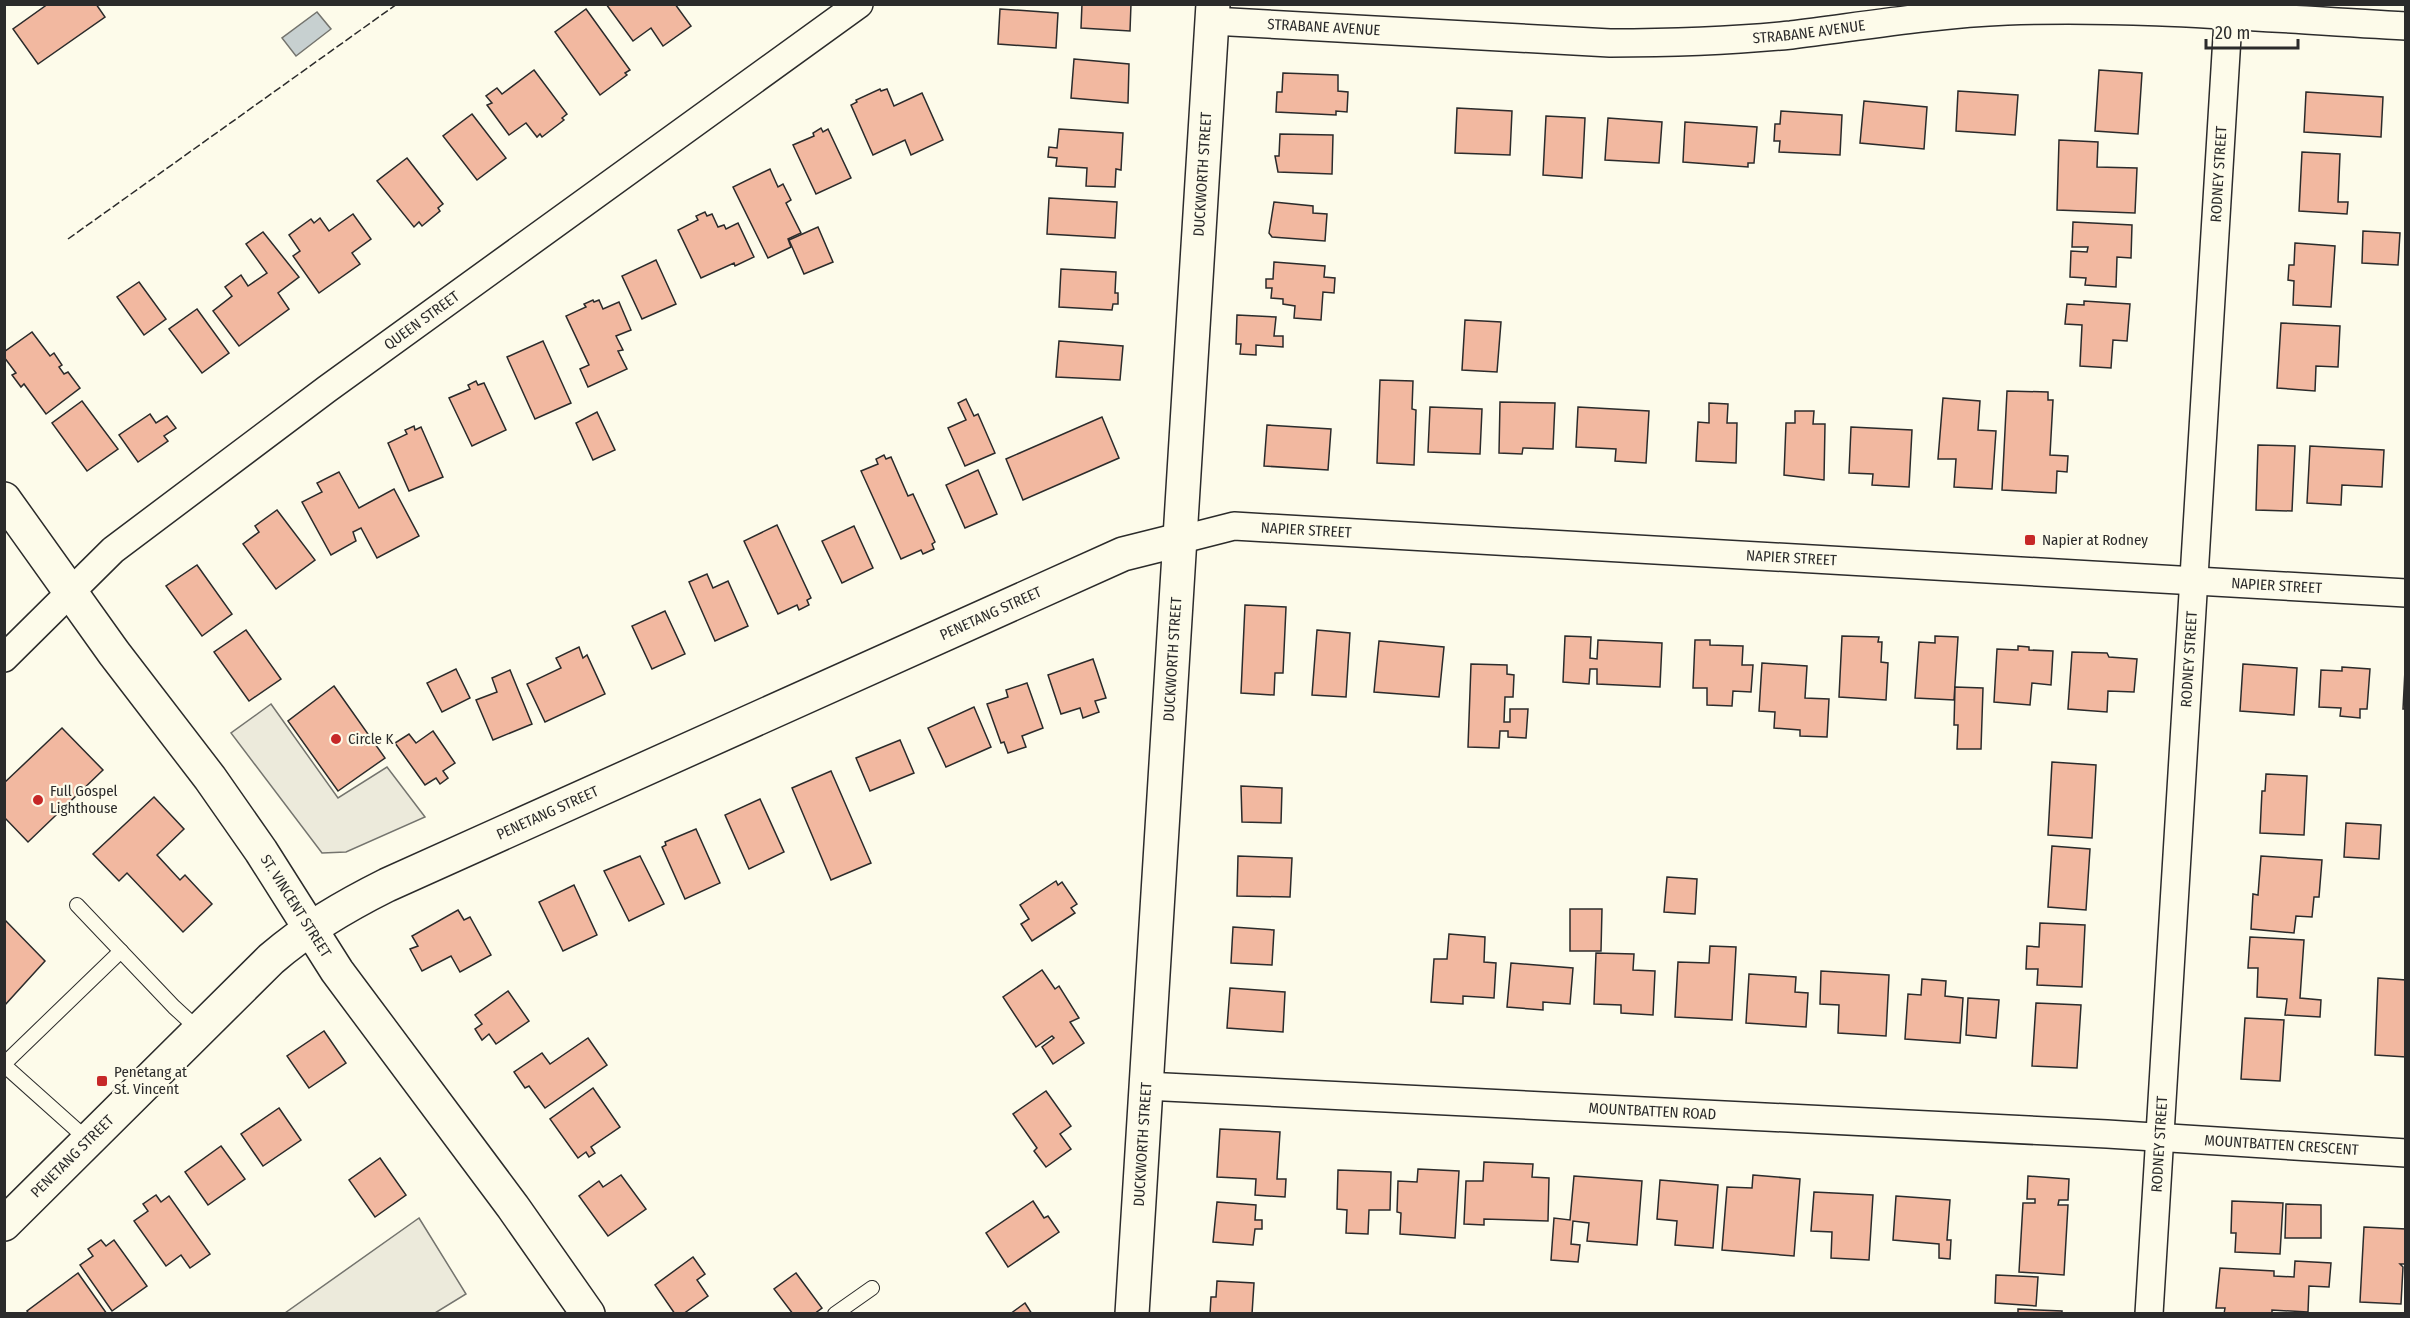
<svg xmlns="http://www.w3.org/2000/svg" width="2410" height="1318" viewBox="0 0 2410 1318" font-family="'Fira Sans Condensed',sans-serif">
  <style>
    .parking { fill: #eceadb; stroke: #74746e; stroke-width: 1.5 }
    .water { fill: #c7d0d0; stroke: #74746e; stroke-width: 1.5 }
    .building { fill: #f2b8a0; stroke: #2b2b2b; stroke-width: 1.5 }
    .lines { fill: none; stroke-linecap: round; stroke-linejoin: round }
    .service-casing { stroke: #2b2b2b; stroke-width: 16 }
    .minor-casing { stroke: #2b2b2b; stroke-width: 30 }
    .tertiary-casing { stroke: #2b2b2b; stroke-width: 36 }
    .secondary-casing { stroke: #2b2b2b; stroke-width: 36 }
    .service { stroke: #fdfbea; stroke-width: 14 }
    .minor { stroke: #fdfbea; stroke-width: 27 }
    .tertiary { stroke: #fdfbea; stroke-width: 33 }
    .secondary { stroke: #fdfbea; stroke-width: 33 }
    .fence { stroke: #2b2b2b; stroke-width: 1.5; stroke-dasharray: 8 3; stroke-linecap: butt }
    .poi-dot { fill: #c62828; stroke: #fdfbea; stroke-width: 2 }
    .labels { text-anchor: middle; dominant-baseline: central; stroke-width: 4.5; stroke-linejoin: round; paint-order: stroke }
    .street-label { font-size: 15px; fill: #2b2b2b; stroke: #fdfbea }
    .poi-label { font-size: 15px; fill: #2b2b2b; stroke: #fdfbea; text-anchor: start }
  </style>
  <rect width="100%" height="100%" fill="#fdfbea"/>
  <g class="parking">
    <path d="M271,704l67,94 49,-31 38,50 -79,35 -24,1 -91,-120z"/>
    <path d="M419,1218l47,76 -31,19h-150z"/>
  </g>
  <path class="water" d="M317,12l14,17 -35,27 -14,-18z"/>
  <g class="building">
    <path d="M48,4h48l9,13 -67,47 -25,-35z"/>
    <path d="M606,4h69l16,22 -28,20 -12,-18 -18,13z"/>
    <path d="M1082,4h49l-1,27 -49,-3z"/>
    <path d="M586,9l44,61 -5,3 2,2 -27,20 -45,-63z"/>
    <path d="M1000,9l58,4 -2,35 -58,-4z"/>
    <path d="M1074,59l55,5 -1,39 -57,-5z"/>
    <path d="M534,70l33,44 -5,4 2,2 -22,17 -2,-3 -3,3 -11,-14 -17,12 -22,-30 5,-2 -6,-7 11,-8 5,6z"/>
    <path d="M2099,70l43,3 -4,61 -43,-3z"/>
    <path d="M1283,73l55,2v16l10,1 -1,20 -11,-1v4l-60,-3 1,-20h5z"/>
    <path d="M880,89l1,2 6,-2 7,17 28,-13 21,47 -32,15 -6,-15 -32,15 -22,-50 6,-3 -1,-2z"/>
    <path d="M1958,91l60,4 -3,40 -59,-4z"/>
    <path d="M2306,92l77,5 -2,40 -77,-5z"/>
    <path d="M1864,101l63,6 -3,42 -64,-6z"/>
    <path d="M1457,108l55,3 -2,44 -55,-2z"/>
    <path d="M1781,111l61,4 -2,40 -61,-3 1,-11h-6l1,-17h5z"/>
    <path d="M472,114l34,44 -29,22 -34,-44z"/>
    <path d="M1546,116l39,2 -3,60 -39,-3z"/>
    <path d="M1608,118l54,4 -3,41 -54,-3z"/>
    <path d="M1685,122l72,5 -3,36h-6v4l-65,-5z"/>
    <path d="M821,128l2,4 5,-3 23,49 -35,16 -23,-49 21,-9 -1,-3z"/>
    <path d="M1059,129l64,4 -2,37 -5,-1 -1,18 -29,-1 1,-18 -31,-2 1,-8 -9,-1 1,-10 8,1z"/>
    <path d="M1280,134l53,1 -1,39 -54,-2 -3,-16h4z"/>
    <path d="M2059,140l39,2 -1,25 40,1 -2,45 -78,-3z"/>
    <path d="M2302,152l38,2 -2,48h10l-1,12 -48,-3z"/>
    <path d="M407,158l36,46 -5,4 2,3 -18,15 -3,-4 -5,5 -37,-46z"/>
    <path d="M770,169l8,18 5,-3 8,16 -5,3 15,30 -13,6 3,8 -23,11 -35,-71z"/>
    <path d="M1049,198l68,4 -2,36 -68,-4z"/>
    <path d="M1274,202l39,4v7l14,1 -2,27 -53,-4 -3,-4z"/>
    <path d="M705,212l2,4 5,-2 6,13 6,-2 2,4 12,-6 16,34 -19,9 -1,-3 -33,15 -23,-48 20,-10 -2,-4z"/>
    <path d="M353,214l18,25 -19,14 8,11 -41,29 -26,-37 7,-5 -11,-16 22,-16 3,4 6,-5 9,13z"/>
    <path d="M2073,222l59,3 -1,33 -14,-1 -1,30 -31,-2 1,-7 -16,-1 1,-26 16,1 1,-5h-16z"/>
    <path d="M818,227l15,35 -29,12 -15,-34z"/>
    <path d="M2363,231l37,2 -2,32 -36,-2z"/>
    <path d="M263,232l36,45 -21,16 11,16 -50,37 -26,-35 19,-15 -7,-9 16,-12 7,11 19,-13 -21,-29z"/>
    <path d="M2295,243l40,3 -4,61 -38,-2 1,-24 -6,-1 1,-15h5z"/>
    <path d="M656,260l20,44 -34,15 -20,-43z"/>
    <path d="M1274,262l51,4 -1,11 11,1 -1,15 -11,-1 -2,28 -27,-2 1,-12 -12,-2v-5l-12,-1 1,-10h-6v-9h7z"/>
    <path d="M1061,269l55,3 -1,21h3v11h-5l-1,6 -53,-3z"/>
    <path d="M139,282l27,37 -22,16 -27,-38z"/>
    <path d="M593,300l1,2 5,-2 4,9 16,-7 12,28 -15,6 7,14 -5,1 9,18 -39,18 -8,-18 9,-4 -23,-49 20,-9 -2,-3z"/>
    <path d="M2084,301l46,3 -3,37 -14,-1 -2,28 -31,-2 2,-41 -17,-1 2,-20 17,1z"/>
    <path d="M197,309l32,44 -27,20 -33,-44z"/>
    <path d="M1237,315l39,2 -2,19h9v11l-27,-2v10l-16,-1 1,-10h-5z"/>
    <path d="M1465,320l36,2 -4,50 -35,-2z"/>
    <path d="M2281,323l59,3 -2,41 -22,-1 -1,25 -38,-3z"/>
    <path d="M32,332l18,24 4,-3 8,12 -3,2 5,7 4,-2 12,16 -34,26 -22,-30 -3,3 -9,-12 4,-2 -12,-16v-5z"/>
    <path d="M543,341l28,62 -36,16 -28,-62z"/>
    <path d="M1059,341l64,5 -3,34 -64,-3z"/>
    <path d="M1380,380l33,1 -1,28 4,1 -2,55 -37,-2z"/>
    <path d="M476,381l2,4 6,-2 22,47 -34,16 -23,-48 21,-9 -2,-4z"/>
    <path d="M2007,391l41,1v8h5l-3,55 18,1 -1,16 -10,-1 -1,22 -54,-3z"/>
    <path d="M1943,398l37,3 -2,29 18,1 -4,58 -38,-2 2,-28h-18z"/>
    <path d="M966,399l8,17 4,-2 17,39 -30,13 -17,-38 18,-8 -8,-17z"/>
    <path d="M82,401l36,48 -31,22 -35,-48z"/>
    <path d="M1500,402l55,1 -2,46 -30,-1 -1,6 -23,-1z"/>
    <path d="M1709,403l19,1 -1,19h10l-1,40 -40,-2 2,-39 11,1z"/>
    <path d="M1430,407l52,2 -2,45 -52,-2z"/>
    <path d="M1578,407l71,4 -3,52 -31,-2 1,-12 -40,-2z"/>
    <path d="M1795,411h19l-1,13h12l-1,56 -40,-5 2,-52h9z"/>
    <path d="M597,412l18,38 -22,10 -17,-37z"/>
    <path d="M150,414l6,9 11,-7 9,12 -12,8 4,5 -30,21 -19,-27z"/>
    <path d="M1102,417l17,41 -96,42 -17,-41z"/>
    <path d="M1267,425l64,4 -3,41 -64,-4z"/>
    <path d="M414,426l1,4 6,-3 22,50 -34,14 -21,-48 19,-9 -2,-4z"/>
    <path d="M1851,427l61,3 -3,57 -37,-2 1,-11 -24,-1z"/>
    <path d="M2258,445l37,1 -3,65 -36,-1z"/>
    <path d="M2310,446l74,4 -2,37 -40,-2 -1,20 -34,-2z"/>
    <path d="M884,455l2,4 5,-2 17,39 5,-2 22,48 -3,2 2,5 -11,5 -2,-4 -20,9 -40,-88 17,-7 -2,-5z"/>
    <path d="M978,470l19,44 -32,14 -19,-43z"/>
    <path d="M339,472l20,36 35,-19 25,47 -42,22 -16,-30 -8,4 3,9 -25,14 -29,-53 20,-10 -5,-9z"/>
    <path d="M277,510l38,50 -39,29 -33,-45 16,-12 -4,-6z"/>
    <path d="M777,525l34,73 -4,2 2,5 -10,5 -2,-5 -19,9 -34,-73z"/>
    <path d="M854,526l19,42 -31,15 -20,-42z"/>
    <path d="M197,565l35,49 -30,22 -36,-50z"/>
    <path d="M707,574l6,14 15,-7 20,45 -33,15 -26,-59z"/>
    <path d="M1245,605l41,2 -3,66h-8l-1,22 -33,-2z"/>
    <path d="M665,611l20,43 -33,15 -20,-43z"/>
    <path d="M246,630l35,49 -32,22 -35,-49z"/>
    <path d="M1317,630l33,3 -4,64 -34,-2z"/>
    <path d="M1565,636l26,1 -1,21 7,1 1,-19 64,3 -2,44 -63,-3v-15h-7l-1,15 -26,-2z"/>
    <path d="M1842,636l37,1 -1,5h4l-1,20 7,1 -2,37 -47,-3z"/>
    <path d="M1935,636l23,1 -4,63 -39,-2 4,-56 16,1z"/>
    <path d="M1695,640h15v5l33,1 -1,19h11l-2,27 -18,-1 -1,15 -25,-1v-17h-14z"/>
    <path d="M1379,641l65,6 -5,50 -65,-5z"/>
    <path d="M2018,646l11,1v3l24,1 -2,34 -19,-2 -2,22 -36,-3 3,-53 21,1z"/>
    <path d="M579,647l4,11 4,-3 18,39 -60,28 -18,-38 34,-16 -5,-10z"/>
    <path d="M2072,652l35,1 2,4 28,2 -3,33 -26,-1 -1,21 -39,-3z"/>
    <path d="M1093,659l13,39 -11,3 4,11 -16,6 -3,-10 -19,6 -13,-39z"/>
    <path d="M1762,663l45,3 -2,32 24,1 -2,38 -27,-1v-6l-26,-2 1,-16 -16,-1z"/>
    <path d="M1471,664l36,1v9l7,1 -1,22h-8l-1,25h6v-13h18l-2,29 -18,-1v-6h-8l-1,17 -31,-1z"/>
    <path d="M2243,664l54,4 -3,47 -54,-4z"/>
    <path d="M2342,667l28,2 -3,40h-7v9l-20,-2 1,-8 -22,-1 2,-37 21,1z"/>
    <path d="M456,669l14,29 -28,14 -15,-29z"/>
    <path d="M510,670l22,54 -39,16 -17,-40 21,-8 -5,-14z"/>
    <path d="M2405,670h1v39h-3z"/>
    <path d="M1027,683l16,45 -21,8 4,11 -18,6 -4,-11 -3,1 -14,-39 21,-7 -2,-7z"/>
    <path d="M334,686l51,72 -47,33 -50,-70z"/>
    <path d="M1955,687l28,1 -2,61h-24l1,-24h-4z"/>
    <path d="M974,707l17,40 -45,20 -18,-39z"/>
    <path d="M62,728l41,42 -75,72 -24,-25v-34z"/>
    <path d="M433,731l22,32 -12,8 5,7 -8,6 -4,-6 -11,7 -30,-42 14,-9 7,9z"/>
    <path d="M900,740l14,33 -44,18 -14,-33z"/>
    <path d="M2052,762l44,3 -4,73 -44,-3z"/>
    <path d="M831,771l40,92 -40,17 -39,-92z"/>
    <path d="M2266,774l41,2 -3,59 -44,-2 2,-42h3z"/>
    <path d="M1241,786l41,2 -1,35 -39,-1z"/>
    <path d="M154,797l30,32 -27,26 23,25 5,-5 27,29 -29,28 -56,-59 -8,8 -26,-27z"/>
    <path d="M760,799l24,53 -35,17 -24,-54z"/>
    <path d="M2346,823l35,2 -2,34 -35,-2z"/>
    <path d="M696,829l24,54 -35,16 -23,-52 4,-2 -1,-3z"/>
    <path d="M2052,846l38,3 -4,61 -38,-3z"/>
    <path d="M640,856l24,48 -35,17 -25,-50z"/>
    <path d="M1238,856l54,2 -2,39 -53,-1z"/>
    <path d="M2261,856l61,4 -3,37h-5l-2,20 -16,-1 -2,17 -43,-4 2,-35 5,1z"/>
    <path d="M1667,877l30,2 -2,35 -31,-2z"/>
    <path d="M1056,881l2,4 4,-3 15,22 -6,4 4,5 -43,28 -11,-17 8,-5 -9,-14z"/>
    <path d="M574,885l23,50 -34,16 -24,-49z"/>
    <path d="M1570,909h32l-1,42h-31z"/>
    <path d="M458,910l6,10 6,-3 21,38 -31,17 -9,-16 -29,15 -12,-22 8,-3 -6,-10z"/>
    <path d="M4,919l41,42 -41,45z"/>
    <path d="M2040,923l45,2 -3,62 -45,-2 1,-16h-12l1,-23 12,1z"/>
    <path d="M1233,927l41,3 -2,35 -41,-2z"/>
    <path d="M1449,934l36,3 -1,25 12,1 -2,35 -31,-2v8l-32,-2 3,-43h13z"/>
    <path d="M2250,937l54,3 -4,58 21,2 -1,17 -35,-2 2,-16 -30,-2 1,-29h-10z"/>
    <path d="M1710,946l26,1 -4,73 -57,-3 3,-55 31,1z"/>
    <path d="M1596,953l38,1 -1,16 22,1 -2,44 -32,-2v-8l-27,-1z"/>
    <path d="M1511,963l62,5 -3,36 -27,-2v8l-36,-3z"/>
    <path d="M1042,970l13,19 4,-3 20,32 -9,4 14,21 -31,21 -11,-17 12,-9 -2,-2 -16,11 -33,-50z"/>
    <path d="M1821,971l68,4 -3,61 -48,-3 1,-28 -19,-1z"/>
    <path d="M1749,974l47,3 -1,15 13,1 -2,34 -60,-4z"/>
    <path d="M2378,978l28,2v77l-31,-2z"/>
    <path d="M1922,979l24,2 -1,15 18,2 -3,45 -55,-4 3,-45 13,1z"/>
    <path d="M1230,988l55,4 -2,40 -56,-4z"/>
    <path d="M508,991l21,30 -33,23 -7,-10 -7,6 -7,-11 7,-5 -7,-9z"/>
    <path d="M1968,998l31,2 -3,38 -30,-3z"/>
    <path d="M2036,1003l45,2 -4,63 -45,-2z"/>
    <path d="M2245,1018l39,2 -4,61 -39,-2z"/>
    <path d="M324,1031l22,32 -37,25 -22,-32z"/>
    <path d="M588,1038l19,27 -62,43 -16,-22 -4,2 -11,-16 28,-19 8,11z"/>
    <path d="M593,1088l27,39 -29,20 4,6 -6,4 -3,-5 -8,6 -28,-39z"/>
    <path d="M1046,1091l25,35 -11,8 11,15 -25,18 -12,-16 3,-3 -24,-34z"/>
    <path d="M279,1108l22,32 -38,26 -22,-32z"/>
    <path d="M1220,1129l60,3 -3,47h9l-1,18 -30,-2 1,-16 -39,-2z"/>
    <path d="M221,1146l24,33 -37,26 -23,-33z"/>
    <path d="M380,1158l26,37 -31,22 -26,-37z"/>
    <path d="M1484,1162l49,2 -1,13 17,1 -1,43 -64,-2v6l-20,-1 2,-43h17z"/>
    <path d="M1418,1169l41,2 -4,67 -55,-4 1,-21 -4,-1 1,-31 19,1z"/>
    <path d="M1338,1170l53,2 -1,38h-21l-1,24 -22,-1 1,-23 -10,-1z"/>
    <path d="M621,1175l25,34 -38,27 -29,-40 20,-15 4,6z"/>
    <path d="M1753,1175l47,4 -6,77 -72,-6 5,-63 25,1z"/>
    <path d="M1574,1176l68,5 -5,64 -50,-4 2,-18 -16,-2 -2,23 9,1 -2,17 -27,-2 3,-42 16,2z"/>
    <path d="M2028,1176l41,3 -1,21h-9l-1,5h10l-4,70 -45,-3 4,-69h12v-4h-8z"/>
    <path d="M1660,1180l58,5 -5,63 -38,-3 2,-24 -20,-2z"/>
    <path d="M1814,1192l59,3 -4,65 -38,-2 1,-26 -21,-1z"/>
    <path d="M156,1195l5,7 8,-6 41,58 -20,14 -9,-13 -15,11 -32,-45 14,-10 -5,-7z"/>
    <path d="M1896,1196l54,4 -3,40h4l-1,19 -11,-1v-14l-46,-4z"/>
    <path d="M1033,1201l11,17 4,-2 11,16 -51,35 -22,-34z"/>
    <path d="M2232,1201l51,2 -3,51 -45,-2 1,-19h-5z"/>
    <path d="M1217,1202l39,3 -1,15h7v9h-7l-2,16 -40,-3z"/>
    <path d="M2286,1204l35,1v33h-36z"/>
    <path d="M2364,1227l42,2v35h-6l3,3 -2,37 -41,-2z"/>
    <path d="M101,1240l5,6 8,-6 33,46 -35,25 -32,-46 13,-9 -5,-7z"/>
    <path d="M693,1257l12,17 -8,6 11,16 -25,18h-8l-20,-29z"/>
    <path d="M2295,1261l36,2 -2,24 -20,-1 -1,26 -36,-2v4h-48l1,-6h-9l4,-40 54,3v5l20,1z"/>
    <path d="M78,1273l29,41h-78l-2,-3z"/>
    <path d="M796,1273l26,35 -8,6h-21l-19,-25z"/>
    <path d="M1996,1275l42,2 -2,29 -41,-3z"/>
    <path d="M1217,1281l37,2 -2,31h-42l1,-17h5z"/>
    <path d="M1025,1303l7,11h-22z"/>
    <path d="M2018,1309l44,2v3h-44z"/>
  </g>
  <g class="lines">
    <defs>
      <g id="service">
        <path d="M77,905l97,102 25,23"/>
        <path d="M4,1064l117,-113"/>
        <path d="M4,1065l85,76"/>
        <path d="M835,1314l37,-26"/>
      </g>
      <g id="minor">
        <path id="s1" d="M1212,21l398,22c60,0 121,-2 181,-8 72,-9 144,-21 216,-24 133,-5 266,8 399,15"/>
        <path id="s2" d="M1179,540l55,-14 1172,67"/>
        <path id="s3" d="M4,658l109,-108 214,-161 532,-385"/>
        <path id="s4" d="M1145,1086l962,48 299,19"/>
        <path id="s5" d="M2149,1314l80,-1310"/>
      </g>
      <g id="tertiary">
        <path id="s6" d="M4,1224l267,-265c36,-31 74,-53 116,-74l736,-331 56,-14"/>
      </g>
      <g id="secondary">
        <path id="s7" d="M4,499l110,154 96,125 51,73 76,120 176,236 75,107"/>
        <path id="s8" d="M1132,1314l81,-1310"/>
      </g>
    </defs>
    <use href="#service" class="service-casing"/>
    <use href="#minor" class="minor-casing"/>
    <use href="#tertiary" class="tertiary-casing"/>
    <use href="#secondary" class="secondary-casing"/>
    <use href="#service" class="service"/>
    <use href="#minor" class="minor"/>
    <use href="#tertiary" class="tertiary"/>
    <use href="#secondary" class="secondary"/>
    <path class="fence" d="M68,239l329,-235"/>
  </g>
  <g class="poi-dot">
    <rect x="2024" y="534" width="12" height="12" rx="3"/>
    <circle cx="336" cy="739" r="6"/>
    <circle cx="38" cy="800" r="6"/>
    <rect x="96" y="1075" width="12" height="12" rx="3"/>
  </g>
  <g class="labels">
    <g class="street-label">
      <text stroke="none"><textPath href="#s1" startOffset="112">STRABANE AVENUE</textPath></text>
      <text stroke="none"><textPath href="#s1" startOffset="598">STRABANE AVENUE</textPath></text>
      <text stroke="none"><textPath href="#s8" startOffset="1142">DUCKWORTH STREET</textPath></text>
      <text stroke="none"><textPath href="#s5" startOffset="1142">RODNEY STREET</textPath></text>
      <text stroke="none"><textPath href="#s3" startOffset="538">QUEEN STREET</textPath></text>
      <text stroke="none"><textPath href="#s2" startOffset="129">NAPIER STREET</textPath></text>
      <text stroke="none"><textPath href="#s2" startOffset="615">NAPIER STREET</textPath></text>
      <text stroke="none"><textPath href="#s2" startOffset="1101">NAPIER STREET</textPath></text>
      <text stroke="none"><textPath href="#s6" startOffset="1176">PENETANG STREET</textPath></text>
      <text stroke="none"><textPath href="#s8" startOffset="656">DUCKWORTH STREET</textPath></text>
      <text stroke="none"><textPath href="#s5" startOffset="656">RODNEY STREET</textPath></text>
      <text stroke="none"><textPath href="#s6" startOffset="690">PENETANG STREET</textPath></text>
      <text stroke="none"><textPath href="#s7" startOffset="501">ST. VINCENT STREET</textPath></text>
      <text stroke="none"><textPath href="#s4" startOffset="508">MOUNTBATTEN ROAD</textPath></text>
      <text stroke="none"><textPath href="#s8" startOffset="170">DUCKWORTH STREET</textPath></text>
      <text stroke="none"><textPath href="#s5" startOffset="170">RODNEY STREET</textPath></text>
      <text stroke="none"><textPath href="#s4" startOffset="1138">MOUNTBATTEN CRESCENT</textPath></text>
      <text stroke="none"><textPath href="#s6" startOffset="96">PENETANG STREET</textPath></text>
    </g>
    <g class="poi-label">
      <text x="2042" y="540">Napier at Rodney</text>
      <text x="348" y="739">Circle K</text>
      <text x="50" y="791">Full Gospel<tspan x="50" dy="17">Lighthouse</tspan></text>
      <text x="114" y="1072">Penetang at<tspan x="114" dy="17">St. Vincent</tspan></text>
    </g>
  </g>
  <rect width="2410" height="1318" fill="none" stroke="#2b2b2b" stroke-width="12"/>
  <path d="M2206 39v9h92v-9" fill="none" stroke="#2b2b2b" stroke-width="3"/>
  <text x="2215" y="39" font-size="18" fill="#2b2b2b" stroke="#fdfbea" stroke-width="4.5" paint-order="stroke">20 m</text>
</svg>
